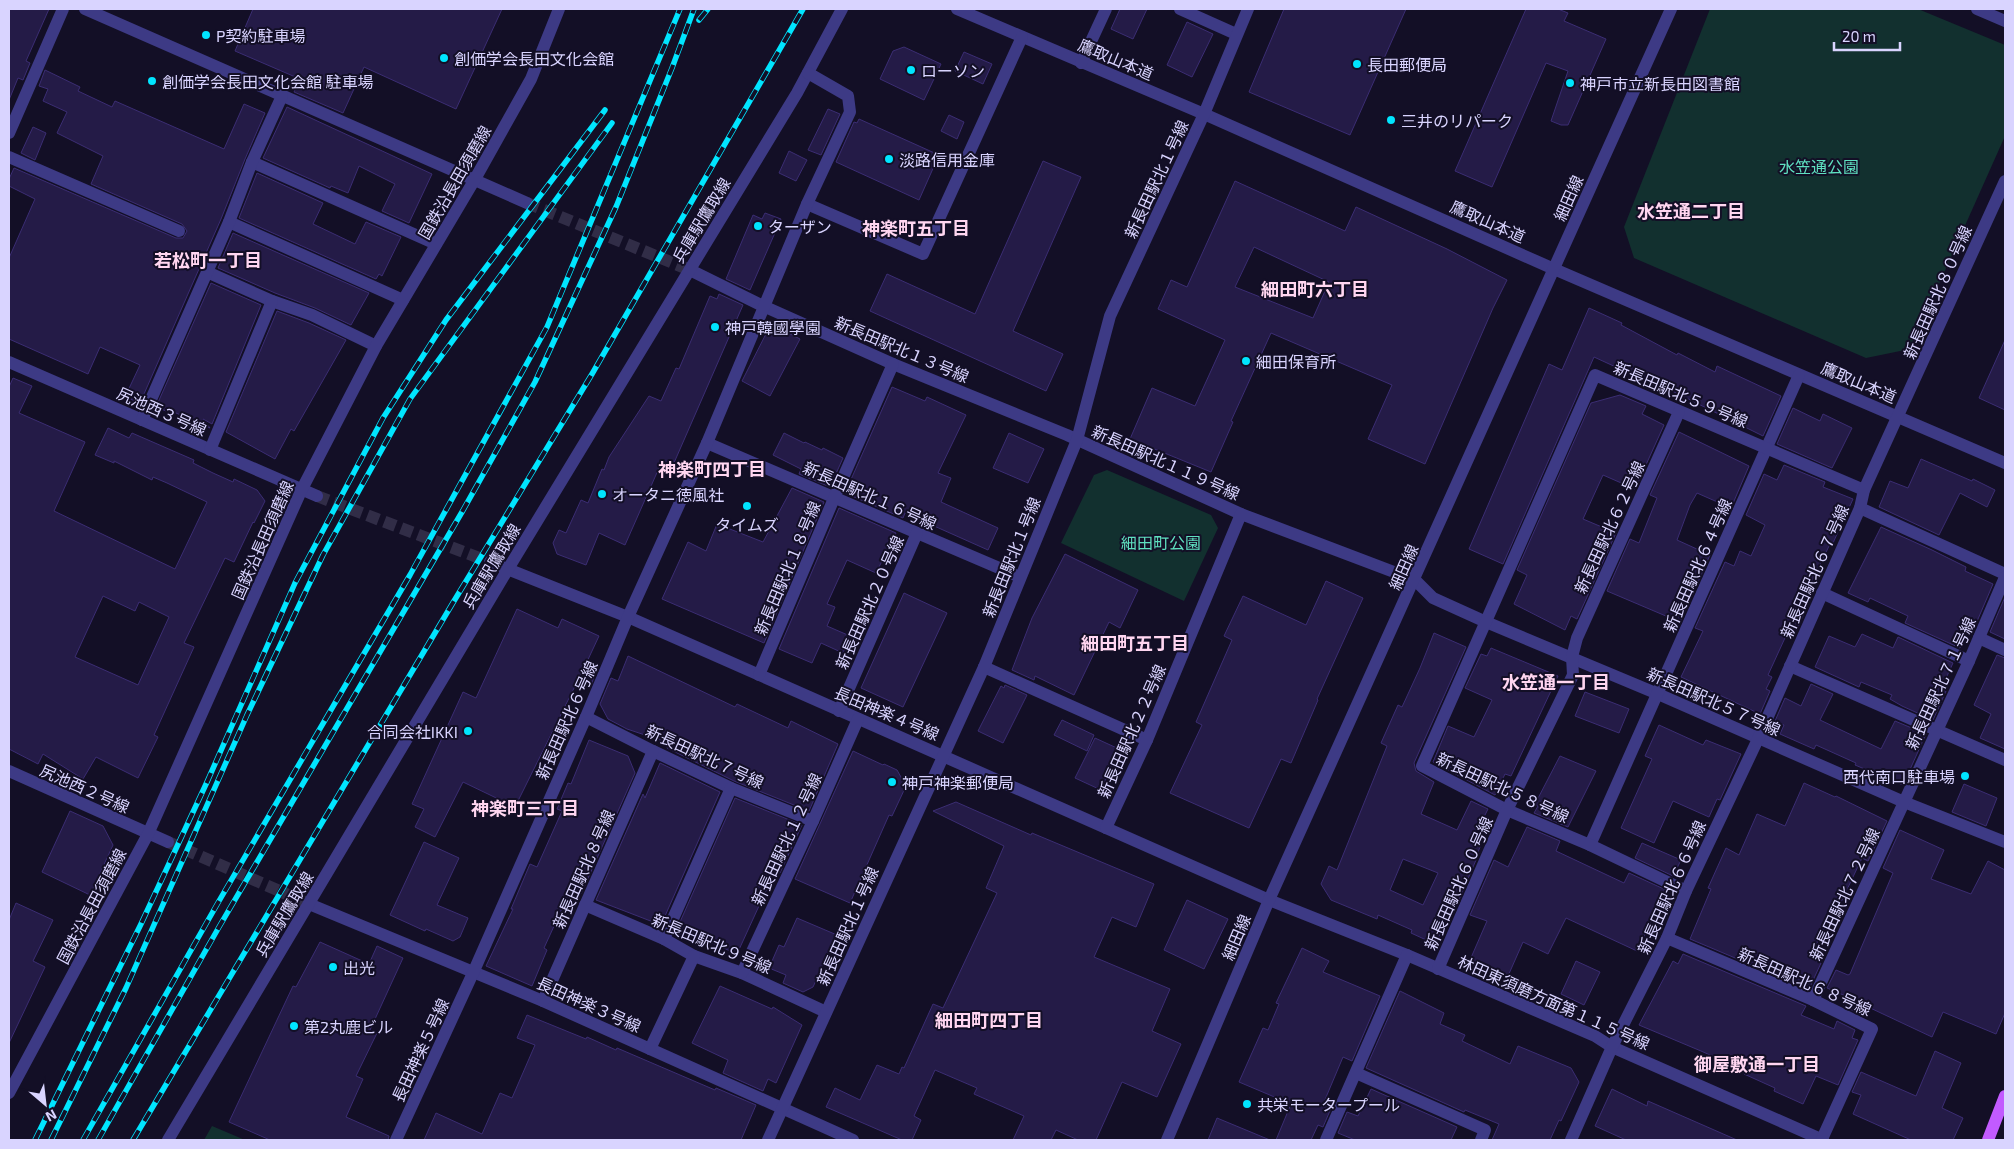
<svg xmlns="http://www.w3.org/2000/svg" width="2014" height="1149" viewBox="0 0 2014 1149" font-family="'Exo 2','Noto Sans JP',sans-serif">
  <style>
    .green { fill: #12302f }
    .building { fill: #241b47; stroke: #3b2d73; fill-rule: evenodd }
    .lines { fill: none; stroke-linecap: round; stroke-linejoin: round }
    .minor-tunnel { stroke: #312d47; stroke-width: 12; stroke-dasharray: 12 6; stroke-linecap: butt }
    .minor { stroke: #3d3a85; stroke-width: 12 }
    .major { stroke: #c25bff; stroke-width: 12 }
    .rail-casing { stroke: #00e5ff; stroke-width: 5.5 }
    .rail { stroke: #130f26; stroke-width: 4; stroke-dasharray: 11; stroke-linecap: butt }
    .poi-dot { fill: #00e5ff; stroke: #130f26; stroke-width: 2 }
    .labels { text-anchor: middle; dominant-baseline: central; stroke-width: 4; stroke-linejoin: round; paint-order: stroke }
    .poi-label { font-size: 16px; fill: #d9d4ff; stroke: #130f26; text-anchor: start }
    .street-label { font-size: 16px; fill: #d9d4ff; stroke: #130f26 }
    .park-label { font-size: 16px; fill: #5fe0c0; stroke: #130f26 }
    .neighbourhood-label { font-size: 18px; font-weight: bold; fill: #ffd6f0; stroke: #130f26 }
  </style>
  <rect width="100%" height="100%" fill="#130f26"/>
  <g class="green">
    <path d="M1710,9h208l87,36v91l-95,213 -44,9 -232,-100 -10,-31z"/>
    <path d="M1107,470l104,45 7,13 -34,73 -123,-58 33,-68z"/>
    <path d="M212,1126l33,14h-41z"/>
  </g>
  <g class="building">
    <path d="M9,9h40l-23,52 4,2 -7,17 -5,-2 -9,22z"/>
    <path d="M253,9h249l-46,100 -92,-42 -21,46 -49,-21 6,-13 -65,-28z"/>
    <path d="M1120,9h27l-14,30 -22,-10z"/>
    <path d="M1284,9h122l-56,126 -101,-43z"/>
    <path d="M1526,9h32l10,4 -4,8 42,18 -38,86h-7l-10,-4 17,-50 -22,-8 -54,124 -37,-16z"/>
    <path d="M1187,22l26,12 -21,43 -25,-12z"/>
    <path d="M904,47l37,17 -17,36 -44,-21 13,-28z"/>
    <path d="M964,52l28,12 -9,20 -28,-13z"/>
    <path d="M45,70l35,17 -2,4 34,16 3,-6 109,48 20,-45 21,9 -20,46 -24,60 -81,184 -15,-6 15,-32 -40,-18 -12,27 -79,-35v-81l26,-59 -26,-13v-7l5,-11 162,70h7l4,-7 -5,-7 -91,-40 12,-28 -46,-23 10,-21 -24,-11 5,-12 -9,-3z"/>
    <path d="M287,107l145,67 -23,49 -27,-12 13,-27 -36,-18 -11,27 -17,-7 -1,2 -67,-30z"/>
    <path d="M828,109l12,5 -19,41 -13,-5z"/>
    <path d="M949,115l15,7 -7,17 -16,-8z"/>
    <path d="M859,119l80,36 -20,45 -83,-38 18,-40 3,1z"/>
    <path d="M33,127l13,6 -11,27 -14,-7z"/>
    <path d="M789,151l18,9 -11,21 -17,-8z"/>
    <path d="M1043,161l38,16 -68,154 50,23 -17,37 -176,-80 17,-37 88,40z"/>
    <path d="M257,173l66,30 -10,21 42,20 11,-22 35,15 -19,39 -3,-2 -3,5 -137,-61z"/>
    <path d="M1235,181l110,50 11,-24 91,42 60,31 -14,28 -68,156 -57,-25 24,-54 -121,-52 -40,88 2,1 -22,50 -81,-33 22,-51 43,18 30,-66 -67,-31 13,-29 16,7zM1254,247l75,35 -16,36 -78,-31z"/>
    <path d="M765,213l16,6 -31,71 -24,-11 27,-64 9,4z"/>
    <path d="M233,233l136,60 -18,32 -36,-17 -40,-15 -57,-25z"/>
    <path d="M211,283l50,22 -49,119 -9,-5 7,9 -43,-19 -1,2 -10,-4z"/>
    <path d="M719,294l24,11 -73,167 -11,-4 -34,77 -26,-12 -13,32 -29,-11 -4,-11 6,-13 7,3 15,-33 7,3 14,-34 2,1 5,-13 40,-61 12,5 15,-33 3,1 31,-73 7,3z"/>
    <path d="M1589,308l33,15 -1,2 56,30 1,-2 37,19 2,-6 64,30 -18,40 -105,-52 -4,7 -9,-4 10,-2 -61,-28 -91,207 -34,-15 80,-185 13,6z"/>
    <path d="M277,311l32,12 37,17 -52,91 -3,-2 -16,30 -49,-27z"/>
    <path d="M771,324l29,15 -30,57 -28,-15z"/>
    <path d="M2005,340v70l-26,-12z"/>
    <path d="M13,378l19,8 -13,27 66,29 -31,69 121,58 32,-67 -40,-19 -14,-6 -1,3 -38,-19v2l-19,-8 13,-27 21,10 3,-5 62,27 -1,3 20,10 20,9 1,-3 23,11 8,11 -11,22 -1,-1 -19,40 -9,-4 -41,85 10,4 -40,88 4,2 -20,41 -42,-21 -13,22 -40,-25 -5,10 -29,-15v-362zM103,596l32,15 4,-9 30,15 -31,68 -63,-28z"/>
    <path d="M892,387l33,14 2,-4 39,18 -28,58 13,5 -10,24 57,26 -10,22 -83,-37 -2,5 -58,-25z"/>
    <path d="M1620,395l26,11 -4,8 22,11 -29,64 -32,-14 -20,44 33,14 -39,86 -6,-3 -6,14 -51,-26 13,-29 -10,-5 74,-167z"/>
    <path d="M1793,408l27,13 3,-7 29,14 -20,40 -55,-24z"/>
    <path d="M1679,432l70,34 -18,42 -34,-15 -7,12 -13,35 33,15 -30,67 -73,-31 23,-52 9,4 18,-45 -7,-3z"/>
    <path d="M784,433l20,10 1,-1 17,8 1,-2 20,10 -13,29 -31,-13 2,-5 -28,-14z"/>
    <path d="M1009,433l35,16 -16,34 -35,-15z"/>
    <path d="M1921,459l51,22 1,-2 22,11 -8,17 -27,-14 -21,42 -60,-28 11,-26 18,7z"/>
    <path d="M1784,465l41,17 -2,5 30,12 -20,44 -2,-1 -21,43 5,2 -18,43 -7,-3 -22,48 4,2 -6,12 4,2 -10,23 -79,-37 22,-46 -8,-3 30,-66 9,4 6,-15 11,5 14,-31 -19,-10 18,-41 13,6z"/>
    <path d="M792,488l32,14 -60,141 -102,-44 26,-57 18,9 11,-27 46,18z"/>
    <path d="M839,508l57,25 -20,40 -29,-13 -20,44 8,3 -8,19 23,10 -7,17 -22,-10 -9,20 -33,-14z"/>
    <path d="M1881,527l51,23 34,17 -1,4 28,13 -18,42 -4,-2 -11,24 -55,-25 3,-7 -38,-18 -2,4 -20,-9z"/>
    <path d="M1065,554l73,36 -18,38 -11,-6 -35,73 -39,-19 -1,4 -22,-10 20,-52z"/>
    <path d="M1326,581l37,17 -46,101 1,1 -27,63 -10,-4 -32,69 -79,-35 32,-68 -6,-3 36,-82 -8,-4 19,-40 63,29z"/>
    <path d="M904,593l43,20 -44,94 -42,-19z"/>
    <path d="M2005,597v44v-2l-15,-7z"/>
    <path d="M517,609l41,19 4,-9 37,17 -14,30 11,6 -5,13 -8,-15 -68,137 -52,-25 -28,55 -20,-10 9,-18 -12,-5 51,-112 13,6z"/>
    <path d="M1434,633l32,14 -52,116 2,8 18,11 -13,32 36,16 14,-29 17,8 -4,8 5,2 -7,17 2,1 -6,15 1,1 -24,56 -11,19h-1l-8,16 -24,-11 1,-3 -34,-15 -1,4 -46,-19 -10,-16 8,-18 8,4 50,-124 -6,-3 17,-38 4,2 18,-39zM1403,859l35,14 -15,32 -33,-15z"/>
    <path d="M1862,634l31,14 5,-11 55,26 -12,26 5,2 -13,29 -31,-14 -12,-7 2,-4 -31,-13 -2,5 -44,-20 14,-31 26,11z"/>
    <path d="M1491,648l67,28 -47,100 -6,-2 -10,21 -62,-33 15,-36 26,11 18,-37 -27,-12 16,-34 6,2z"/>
    <path d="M1997,655l8,3v91l-25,-11 11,-24 -17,-9z"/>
    <path d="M628,656l107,51 2,-3 51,24 3,-7 47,23 -29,67 -75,-30 -67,-33 2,-5 -42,-14 -19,-10 -8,-15 11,-26 7,3z"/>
    <path d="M1811,684l22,10 -13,26 61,29 14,-28 31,13 -23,51 -48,-20 1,-2 -40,-18 -2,4 -34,-15 4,-9 -9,-4 10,-23 16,8z"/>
    <path d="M1005,685l22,10 -24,48 -25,-12 23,-45 3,2z"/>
    <path d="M1585,692l44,17 -10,24 -44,-17z"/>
    <path d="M1062,720l32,15 -7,16 -33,-16z"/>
    <path d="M1659,725l44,20 3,-5 35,14 -21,46 -3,-1 -8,18 -36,-16 -19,42 -33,-15 31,-69 -7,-3z"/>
    <path d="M1095,738l24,11 -18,41 -26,-12z"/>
    <path d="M589,740l39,16 7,17 -54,121 -10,-5 -27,59 3,2 -15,36 -46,-20 27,-57h-2l19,-45 7,3 25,-56 -5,-2 11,-26 3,1z"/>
    <path d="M853,751l30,14 1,-1 13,6 9,16 -14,30 -3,-1 -39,88 -55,-24z"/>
    <path d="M1560,756l36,15 -28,56 -34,-14 4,-7 -3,-2z"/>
    <path d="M660,763l60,29 -59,133 -65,-25 47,-106 2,4z"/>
    <path d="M1804,783l31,14 1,-1 51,25 -19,40 -6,-3 -28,59 -4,-2 -20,43 11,5 -12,26 -119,-50 21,-50 -3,-1 18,-40 13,7 18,-41 28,12z"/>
    <path d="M1964,784l33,14 -11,28 -34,-14z"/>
    <path d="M735,798l67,27 -22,48 -5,-2 -38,83 -34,-15 -3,6 -20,-10 1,-2 -5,-2z"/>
    <path d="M956,802l75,33 1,-2 122,51 -18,43 -24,-10 -18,40 76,32 -18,42 29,13 -24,53 -35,-15 -26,58h-18l-22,-10 -5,10h-38l11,-24 -50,-22 3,-6 -42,-18 -21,46 7,4 -9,20h-10l-76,-33 9,-19 25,12 17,-35 22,9 3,-7 2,1 29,-64 10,4 54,-115 -11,-5 18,-42 -71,-35z"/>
    <path d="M70,811l33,15 10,19 -23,50 -48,-23z"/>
    <path d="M1527,827l33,14 -4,10 68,32 5,-10 37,17 -29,61 -71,-33 -18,36 -25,-12 -15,34 -38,-16 17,-39 -17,-6 24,-55 14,7z"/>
    <path d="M1900,830l44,20 -13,29 40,15 17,-33 17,9v143l-9,21 -53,-22 -11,25 -66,-31 -4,9 -18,-9 4,-9 -21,-9 9,-18 12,5 2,-1 43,-101 -10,-5z"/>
    <path d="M424,842l35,16 -22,47 31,13 -8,19 -7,4 -27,-12 -1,2 -35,-16z"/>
    <path d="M1642,843l39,17 -8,16 -38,-18z"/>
    <path d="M1187,900l41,19 -24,50 -40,-19z"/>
    <path d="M16,903l37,17 -20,41 12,6 -36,76v-123z"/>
    <path d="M797,918l40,17 -24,52 -10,5 -20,-9 3,-8 -17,-7 10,-23 5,2z"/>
    <path d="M320,942l49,22 8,-18 26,12 -33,72 7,3 -21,43 7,3 -17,38 43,19 -1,4h-118l-41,-18 64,-136 3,1z"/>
    <path d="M1302,948l27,13 -6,11 57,24 -28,65 -9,-4 -19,45 8,4 -9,21 -5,-2 -7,15h-35l15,-36 -52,-22 24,-54 5,2 11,-26 -3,-1z"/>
    <path d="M1683,954l123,52 -5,9 33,14 3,-8 18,9 -3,8 6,2 -20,45 -22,-9 -13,28 -29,-13 1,-3 -31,-14 2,-3 -45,-20 -62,-26 34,-64 5,3z"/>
    <path d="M1576,961l24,11 -16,33 -23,-11z"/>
    <path d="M720,986l52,23 1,-2 29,18 -26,58 -8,-4 -5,12 -40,-18 5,-13 -36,-17z"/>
    <path d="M1400,991l44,22 -4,11 25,11 -3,6 48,23 8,-18 53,22 8,14 -18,39 -2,-1 -9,20h-58l7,-16 -34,-14 -1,2 -98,-44z"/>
    <path d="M527,1015l59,24 1,-2 29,13 1,-2 98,42 1,-2 40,17 -15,35h-317l12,-27 46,21 18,-41 12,5 23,-53 -18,-7z"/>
    <path d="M1935,1051l26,12 -19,45 21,10 -10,22h-42l-58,-26 8,-19 -9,-3 9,-20 55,24z"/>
    <path d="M1371,1089l86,38 -6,13h-96l-17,-7 9,-21 11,4z"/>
    <path d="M1612,1089l35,17 1,-5 89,39h-111l-31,-14z"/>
    <path d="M1217,1118l53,22h-62z"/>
  </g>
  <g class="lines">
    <g class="minor-tunnel">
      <path d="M527,203l163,67"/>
      <path d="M317,496l173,66"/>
      <path d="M168,842l141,62"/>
    </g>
    <g class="minor">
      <path d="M85,9l442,194"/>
      <path d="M957,9l247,105 350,155 451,194"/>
      <path d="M1180,9l56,25"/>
      <path d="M1977,9l28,12"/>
      <path d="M1081,63l25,-54"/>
      <path d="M9,133l54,-124"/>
      <path d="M9,157l170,74"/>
      <path d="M252,162l184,82"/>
      <path d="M807,204l116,50 99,-217"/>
      <path d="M229,222l174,78"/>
      <path d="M690,270l73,36 130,58 174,71 174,79"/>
      <path d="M207,272l65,29 40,14 64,31"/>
      <path d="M9,362l308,134"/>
      <path d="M142,420l87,-198 23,-60 30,-66"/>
      <path d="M707,443l313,134"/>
      <path d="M210,450l62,-149"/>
      <path d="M1860,508l145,66"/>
      <path d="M490,562l138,55 641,283 138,55 188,81 17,11 211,93"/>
      <path d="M1822,593l147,68"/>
      <path d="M1979,638l26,12"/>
      <path d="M1790,666l215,94"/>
      <path d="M984,667l163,73"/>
      <path d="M759,675l76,-179 58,-132"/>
      <path d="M839,711l78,-178"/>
      <path d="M586,717l67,34 78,37 82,33"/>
      <path d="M9,771l159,71"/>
      <path d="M1106,828l41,-88 94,-226 174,66 18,18 53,24 172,72 246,108 101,40"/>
      <path d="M1590,845l209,-470"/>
      <path d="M1686,891l-96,-46 -83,-35 -85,-44 173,-391 269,115"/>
      <path d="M309,904l234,97 310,139"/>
      <path d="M585,905l79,34 30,17 48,17 84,39"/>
      <path d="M1667,938l146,62 59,29 -50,110"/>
      <path d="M664,939l67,-151"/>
      <path d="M1438,969l69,-159 66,-135 -1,-18 5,-19 102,-226"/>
      <path d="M742,973l71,-152 45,-102"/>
      <path d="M1813,1000l156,-339 36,-84"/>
      <path d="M543,1001l110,-250"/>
      <path d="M650,1049l44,-93"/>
      <path d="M1356,1073l129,57 -4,10"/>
      <path d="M9,1093l139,-259 153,-343 75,-145 99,-167 56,-100 28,-70"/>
      <path d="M168,1140l340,-571 289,-476 45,-84"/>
      <path d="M396,1140l77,-167 113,-256 42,-100 79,-174 100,-239 43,-92 -2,-16 -40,-23"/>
      <path d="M768,1140l216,-473 93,-227 33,-124 94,-202 44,-105"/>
      <path d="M1167,1140l102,-240 402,-891"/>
      <path d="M1326,1140l81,-185"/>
      <path d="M1571,1140l41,-93 55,-109 19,-47 72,-152 102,-231 4,-18 141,-309"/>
    </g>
    <path class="major" d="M1988,1140l17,-44"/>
    <defs>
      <g id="rail">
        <path d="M699,20l9,-11"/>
        <path d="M35,1140l106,-216 66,-142 88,-199 88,-165 63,-98 159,-210"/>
        <path d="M51,1140l75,-152 121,-273 76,-160 87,-156 202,-276"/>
        <path d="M83,1140l136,-239 191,-326 137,-248 133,-318"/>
        <path d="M98,1140l121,-213 243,-415 73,-130 81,-175 56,-139 22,-59"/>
        <path d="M133,1140l321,-539 138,-227 211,-365"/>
      </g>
    </defs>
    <use href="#rail" class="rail-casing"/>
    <use href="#rail" class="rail"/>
  </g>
  <g class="poi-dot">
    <circle cx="206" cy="35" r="5"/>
    <circle cx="444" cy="58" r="5"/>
    <circle cx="1357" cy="64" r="5"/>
    <circle cx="911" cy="70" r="5"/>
    <circle cx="152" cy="81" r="5"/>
    <circle cx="1570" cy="83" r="5"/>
    <circle cx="1391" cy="120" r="5"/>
    <circle cx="889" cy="159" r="5"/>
    <circle cx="758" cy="226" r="5"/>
    <circle cx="715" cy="327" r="5"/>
    <circle cx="1246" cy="361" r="5"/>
    <circle cx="602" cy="494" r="5"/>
    <circle cx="747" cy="506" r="5"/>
    <circle cx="468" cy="731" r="5"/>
    <circle cx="1965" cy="776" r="5"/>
    <circle cx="892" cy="782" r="5"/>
    <circle cx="333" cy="967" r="5"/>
    <circle cx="294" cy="1026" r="5"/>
    <circle cx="1247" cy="1104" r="5"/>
  </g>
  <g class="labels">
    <g class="poi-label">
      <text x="216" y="35">P契約駐車場</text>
      <text x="454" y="58">創価学会長田文化会館</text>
      <text x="1367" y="64">長田郵便局</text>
      <text x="921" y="70">ローソン</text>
      <text x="162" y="81">創価学会長田文化会館 駐車場</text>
      <text x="1580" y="83">神戸市立新長田図書館</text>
      <text x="1401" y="120">三井のリパーク</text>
      <text x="899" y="159">淡路信用金庫</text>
      <text x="768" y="226">ターザン</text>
      <text x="725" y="327">神戸韓國學園</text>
      <text x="1256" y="361">細田保育所</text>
      <text x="612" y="494">オータニ徳風社</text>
      <text x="747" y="524" text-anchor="middle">タイムズ</text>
      <text x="458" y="731" text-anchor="end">合同会社IKKI</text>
      <text x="1955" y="776" text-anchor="end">西代南口駐車場</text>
      <text x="902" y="782">神戸神楽郵便局</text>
      <text x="343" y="967">出光</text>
      <text x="304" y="1026">第2丸鹿ビル</text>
      <text x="1257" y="1104">共栄モータープール</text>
    </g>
    <g class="street-label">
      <text transform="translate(1116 59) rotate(23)">鷹取山本道</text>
      <text transform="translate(1156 179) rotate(-65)">新長田駅北１号線</text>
      <text transform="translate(454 182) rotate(-60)">国鉄沿長田須磨線</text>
      <text transform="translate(1568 198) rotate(-66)">細田線</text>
      <text transform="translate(701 220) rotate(-59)">兵庫駅鷹取線</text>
      <text transform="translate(1488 221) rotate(24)">鷹取山本道</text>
      <text transform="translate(1937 292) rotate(-66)">新長田駅北８０号線</text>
      <text transform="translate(902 349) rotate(23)">新長田駅北１３号線</text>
      <text transform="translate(1859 382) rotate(23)">鷹取山本道</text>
      <text transform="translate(1681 394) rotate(23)">新長田駅北５９号線</text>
      <text transform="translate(162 411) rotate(24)">尻池西３号線</text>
      <text transform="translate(1166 462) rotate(24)">新長田駅北１１９号線</text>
      <text transform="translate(870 495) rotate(24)">新長田駅北１６号線</text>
      <text transform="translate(1609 527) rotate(-65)">新長田駅北６２号線</text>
      <text transform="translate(262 540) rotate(-66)">国鉄沿長田須磨線</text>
      <text transform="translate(1011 557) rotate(-68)">新長田駅北１号線</text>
      <text transform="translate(1697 565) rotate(-66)">新長田駅北６４号線</text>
      <text transform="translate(491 566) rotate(-59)">兵庫駅鷹取線</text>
      <text transform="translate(1403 567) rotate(-66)">細田線</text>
      <text transform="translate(787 568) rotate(-67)">新長田駅北１８号線</text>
      <text transform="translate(1814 571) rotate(-66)">新長田駅北６７号線</text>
      <text transform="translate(869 602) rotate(-66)">新長田駅北２０号線</text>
      <text transform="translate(1940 683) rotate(-65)">新長田駅北７１号線</text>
      <text transform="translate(1714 701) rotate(24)">新長田駅北５７号線</text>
      <text transform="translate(887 713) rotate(23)">長田神楽４号線</text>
      <text transform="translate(566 720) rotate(-66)">新長田駅北６号線</text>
      <text transform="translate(1131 731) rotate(-66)">新長田駅北２２号線</text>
      <text transform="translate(705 756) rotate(25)">新長田駅北７号線</text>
      <text transform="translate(1503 787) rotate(25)">新長田駅北５８号線</text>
      <text transform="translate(85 788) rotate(24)">尻池西２号線</text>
      <text transform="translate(786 839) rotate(-65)">新長田駅北１２号線</text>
      <text transform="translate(583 869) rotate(-66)">新長田駅北８号線</text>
      <text transform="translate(1458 883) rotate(-66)">新長田駅北６０号線</text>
      <text transform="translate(1671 887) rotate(-66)">新長田駅北６６号線</text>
      <text transform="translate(1844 894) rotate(-65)">新長田駅北７２号線</text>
      <text transform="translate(91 906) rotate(-62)">国鉄沿長田須磨線</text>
      <text transform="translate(284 914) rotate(-59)">兵庫駅鷹取線</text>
      <text transform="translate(847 926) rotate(-66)">新長田駅北１号線</text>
      <text transform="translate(1236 937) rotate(-67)">細田線</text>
      <text transform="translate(712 943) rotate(23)">新長田駅北９号線</text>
      <text transform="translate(1805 981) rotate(24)">新長田駅北６８号線</text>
      <text transform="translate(1554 1002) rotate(24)">林田東須磨方面第１１５号線</text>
      <text transform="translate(589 1004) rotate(24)">長田神楽３号線</text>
      <text transform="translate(420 1050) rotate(-65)">長田神楽５号線</text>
    </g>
    <g class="park-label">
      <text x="1819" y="166">水笠通公園</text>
      <text x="1161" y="542">細田町公園</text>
    </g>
    <g class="neighbourhood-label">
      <text x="1691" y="211">水笠通二丁目</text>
      <text x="916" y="228">神楽町五丁目</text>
      <text x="208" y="260">若松町一丁目</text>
      <text x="1315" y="289">細田町六丁目</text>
      <text x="712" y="469">神楽町四丁目</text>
      <text x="1135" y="643">細田町五丁目</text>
      <text x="1556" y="682">水笠通一丁目</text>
      <text x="525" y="808">神楽町三丁目</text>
      <text x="989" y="1020">細田町四丁目</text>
      <text x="1757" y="1064">御屋敷通一丁目</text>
    </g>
  </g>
  <rect width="2014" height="1149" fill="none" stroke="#d9d4ff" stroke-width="20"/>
  <g transform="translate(45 1104) rotate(152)" stroke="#130f26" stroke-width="4" paint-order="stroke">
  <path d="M0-4L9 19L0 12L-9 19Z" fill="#d9d4ff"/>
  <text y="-8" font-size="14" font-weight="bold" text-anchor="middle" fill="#d9d4ff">N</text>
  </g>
  <path d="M1834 42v8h66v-8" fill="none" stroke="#d9d4ff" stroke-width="2.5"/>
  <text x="1842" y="42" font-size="15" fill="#d9d4ff" stroke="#130f26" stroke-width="4" paint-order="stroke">20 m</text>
</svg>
